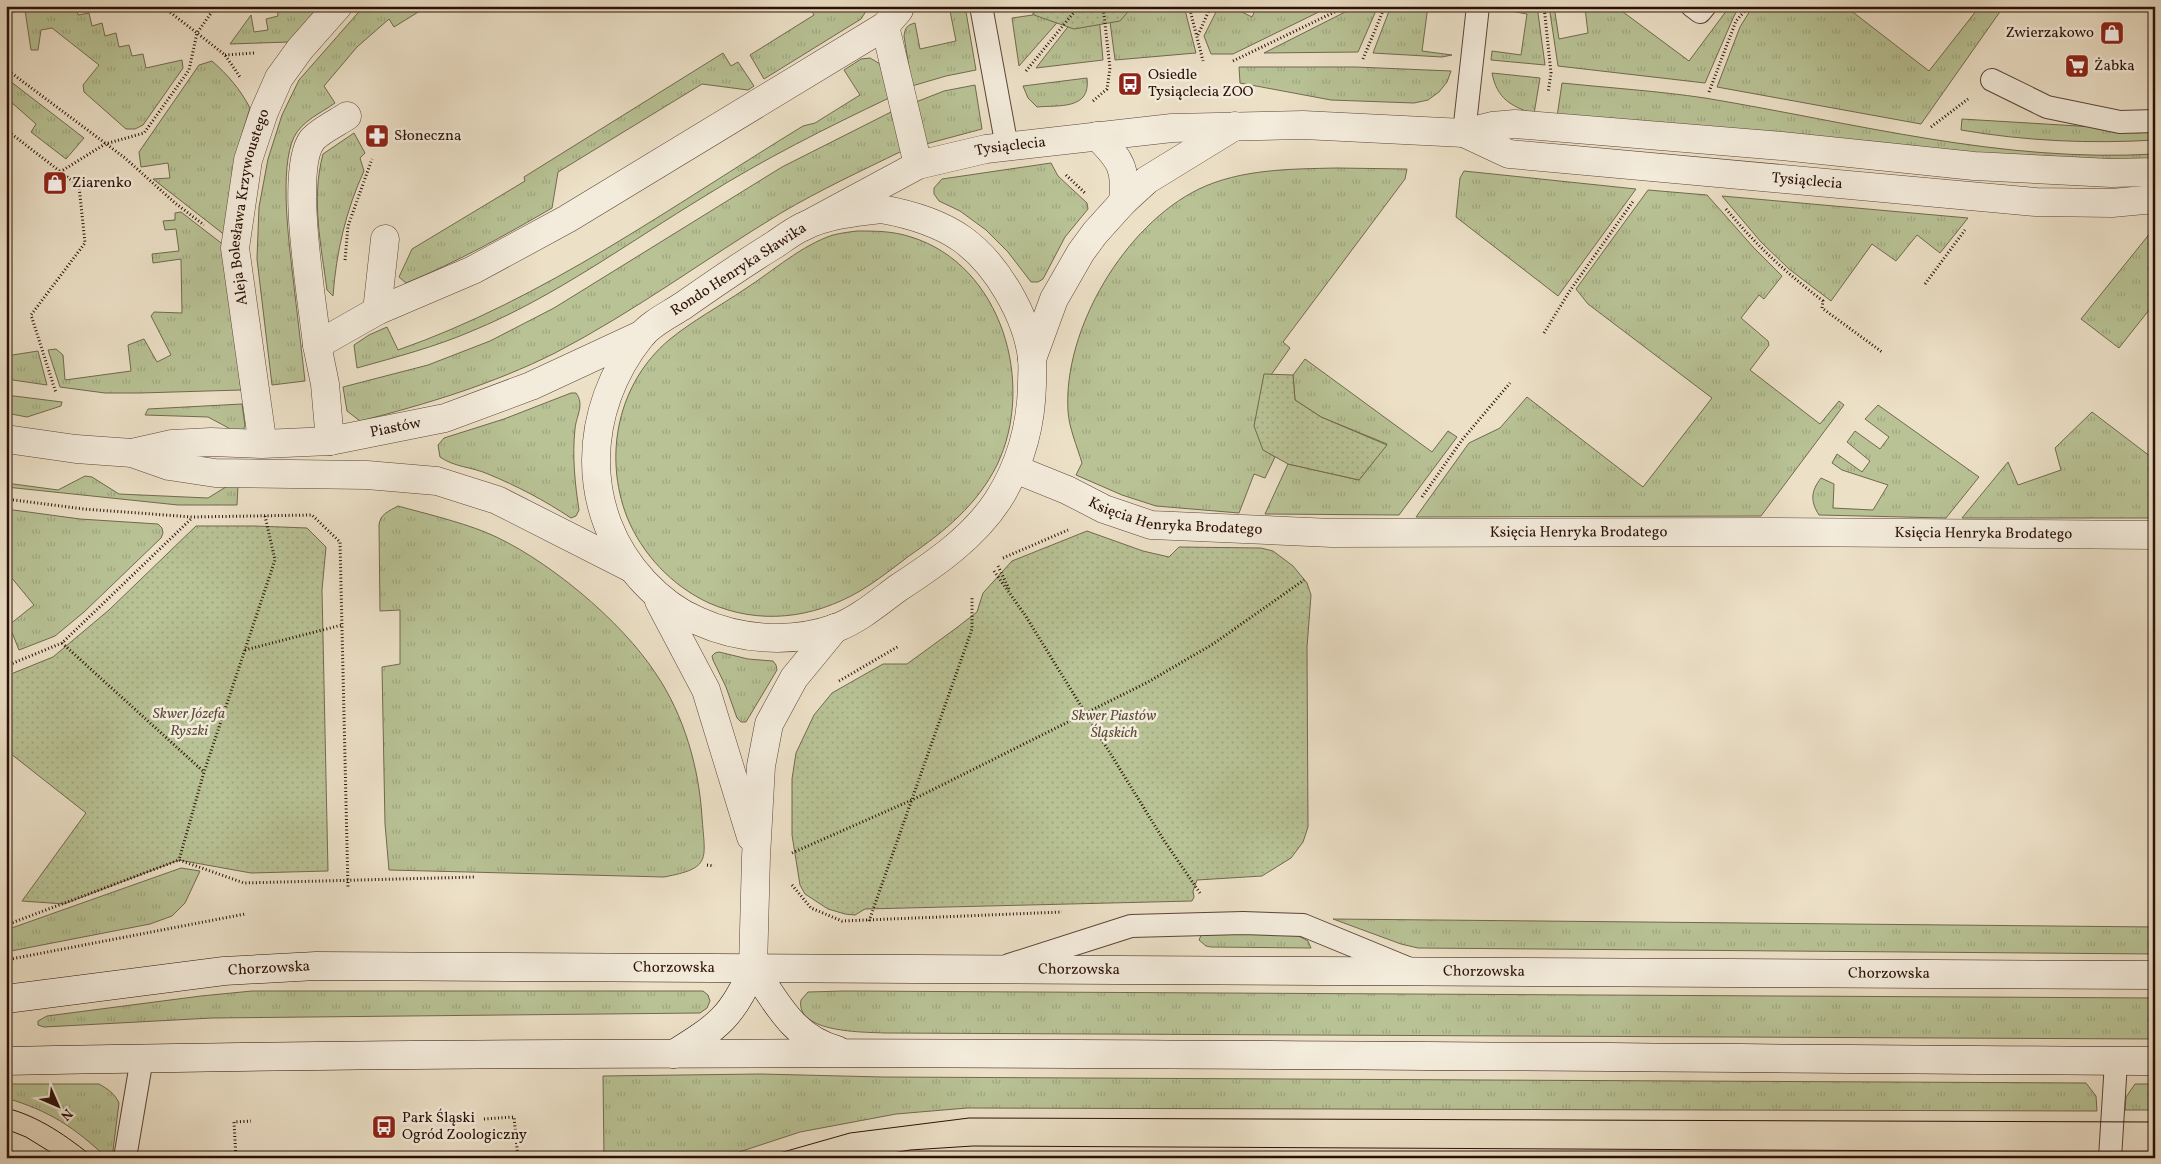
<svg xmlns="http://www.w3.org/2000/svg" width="2161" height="1164" viewBox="0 0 2161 1164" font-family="Vollkorn,serif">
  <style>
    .grass { fill: url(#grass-tufts); stroke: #72694e }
    .park { fill: url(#park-dots); stroke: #72694e }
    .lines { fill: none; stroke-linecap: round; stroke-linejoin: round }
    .service-casing { stroke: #5b4437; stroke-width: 24 }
    .pedestrian-casing { stroke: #5b4437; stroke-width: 29 }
    .minor-casing { stroke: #5b4437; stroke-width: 29 }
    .secondary-casing { stroke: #2b1007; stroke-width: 29 }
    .path { stroke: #2b1007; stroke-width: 3; stroke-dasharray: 1 2.5; stroke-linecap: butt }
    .service { stroke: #f3ebdb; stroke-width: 22 }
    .pedestrian { stroke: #f3ebdb; stroke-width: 28 }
    .minor { stroke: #f3ebdb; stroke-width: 28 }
    .secondary { stroke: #f3ebdb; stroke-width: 28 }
    .tram { stroke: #2b1007; stroke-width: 1 }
    .labels { text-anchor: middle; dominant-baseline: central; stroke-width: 5; stroke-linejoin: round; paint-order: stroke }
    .poi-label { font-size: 15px; fill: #2b1007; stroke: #f3ebdb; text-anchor: start }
    .street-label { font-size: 15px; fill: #2b1007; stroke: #f3ebdb }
    .park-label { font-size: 15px; font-style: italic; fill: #5c4e39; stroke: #f3ebdb }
  </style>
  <defs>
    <pattern id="grass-tufts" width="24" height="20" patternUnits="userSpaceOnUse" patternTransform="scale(1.25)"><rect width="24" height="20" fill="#b8c295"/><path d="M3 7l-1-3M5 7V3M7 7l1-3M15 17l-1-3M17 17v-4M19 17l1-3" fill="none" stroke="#9ea67f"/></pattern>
    <pattern id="park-dots" width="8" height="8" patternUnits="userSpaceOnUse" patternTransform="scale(1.25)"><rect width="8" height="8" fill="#b8c295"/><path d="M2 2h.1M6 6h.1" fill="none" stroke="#9ea67f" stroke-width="1.8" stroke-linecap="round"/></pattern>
  </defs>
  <rect width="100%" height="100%" fill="#ece0c7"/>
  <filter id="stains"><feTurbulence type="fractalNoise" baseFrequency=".004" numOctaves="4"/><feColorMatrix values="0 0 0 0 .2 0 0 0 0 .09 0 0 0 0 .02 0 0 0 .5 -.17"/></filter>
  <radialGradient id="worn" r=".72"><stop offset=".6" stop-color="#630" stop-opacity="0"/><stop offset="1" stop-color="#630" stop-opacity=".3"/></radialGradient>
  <g class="grass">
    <path d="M6,6h70l2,9 11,-2 3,13 10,-3 3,13 11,-3 3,14 10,-2 3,11 11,-2 3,14 36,-8 1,8 -40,57 -8,4h-9l-42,-37 -1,-7 16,-20 -47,-37 -11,2 -3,20h-7l-6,-40 -17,3 1,7 -3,-2z"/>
    <path d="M277,6h45l-33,36 -59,2 21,-29 3,17 14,-2 -2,-11 12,-3z"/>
    <path d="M364,6h64l-34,21 -5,-8 -32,28 -33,39 11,17c-14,10 -33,18 -41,34 -15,32 -5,105 -1,141 4,34 8,68 12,103l-33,4 -15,-126 2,-52 9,-48 14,-44 17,-35z"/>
    <path d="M809,6h58l1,2 -7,11 -97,60 -14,-24 64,-40z"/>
    <path d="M949,6h16l11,64 -30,6 -34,10 -8,-50c1,-8 3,-11 11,-13l5,26 36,-8z"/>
    <path d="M1033,6l29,11 -43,49 -7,-48 21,-3z"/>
    <path d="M1084,6h14l5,54 -67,8z"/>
    <path d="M1108,6h76l12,47 -81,7z"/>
    <path d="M1219,6h11l22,11 5,-11h74l-98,48h-22l-7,-18z"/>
    <path d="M1357,6h21l-20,46 -94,1z"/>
    <path d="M1391,6h37l-6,45 30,4 -10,2 -69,-4z"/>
    <path d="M1502,6h35l8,59 -54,-5 1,-9 29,4 6,-41 -28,-5z"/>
    <path d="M1549,6h5l5,33 29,-6 -3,-25 30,-2 74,55 41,-55h10l-6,10 -29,67 -147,-17z"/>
    <path d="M1753,6h92l84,65 51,-65h24l-83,118 -204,-37 23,-60z"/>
    <path d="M723,53l8,13 7,-4 16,24 -6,4 -46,-6 -144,88 -6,36c-48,28 -95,54 -146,75l-7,-6 13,-28 113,-68 -1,-4z"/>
    <path d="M870,58l10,6 9,34c-63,30 -125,61 -184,98 -76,46 -150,101 -233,135 -37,16 -76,26 -115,37l-3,-23 15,-10 18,-8 11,23c146,-51 274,-144 405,-224l12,-3 45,-28 -16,-25 17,-11z"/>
    <path d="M212,61c16,14 28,28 38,47l-15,49 -9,79 -73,-57 17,-1 -2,-15 -27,4 -2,-15 60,-87z"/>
    <path d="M1239,67h117l95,4 -4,11 -8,10 -11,8 -14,3 -83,-3 -91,-17z"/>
    <path d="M1492,73l48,5 -6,36c-23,-8 -37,-15 -42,-41z"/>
    <path d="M6,78l78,60 -18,21 -35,-27 5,-8 -25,-22z"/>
    <path d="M1087,78c4,32 -28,27 -50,29l-9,-9 -5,-12z"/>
    <path d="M1562,83c48,5 96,8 143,15 150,25 297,65 450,56v5l-77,3 -521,-45z"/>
    <path d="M975,85l7,44 -56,15 -10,-42 28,-11z"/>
    <path d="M891,112l11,39c-41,20 -82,39 -121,62 -76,46 -147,99 -226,140 -62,31 -128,51 -195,68l-13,-10 -4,-24 85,-22 62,-24 64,-33 228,-141z"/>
    <path d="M1962,119l149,9h44v12c-64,4 -130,1 -194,-10z"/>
    <path d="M354,133l11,20 -5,5 4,13c-18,39 -28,82 -31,125l-6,-6c-6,-45 -16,-91 -4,-136z"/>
    <path d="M1051,163l7,13 29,27 1,6 -23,28 -22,42 -5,3h-7l-23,-30 -22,-22 -26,-19 -21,-10 -5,-7v-6l8,-9z"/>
    <path d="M1337,168l70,1 -2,10 -122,163 7,6 -19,27h-7l-1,74 12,8 -10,21 -11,-4 -15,39 -83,-7 -34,-11 -46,-20 6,-12c-5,-17 -13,-35 -14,-52 -5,-82 57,-186 131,-222 42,-20 91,-20 138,-21z"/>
    <path d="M1464,171l172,18 -78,107 -102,-79 4,-39z"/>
    <path d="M1648,190l59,5 47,53 28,28 -18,23 -5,-4 -18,23 27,23 1,4 -19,25 70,54 19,-23 5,4 -83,111 -345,1 53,-74 31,-15 27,-31 116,90 69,-89 -124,-94 -12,-15z"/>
    <path d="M1722,196l246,22 -28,35 -23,-18 -21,26 -24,-17 -41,57 -42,-32 -28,-27z"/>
    <path d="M181,212l44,34 16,144 -101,3h-35l-45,-6 -12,-37 8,-1 7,6 2,25 66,-9 -3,-26 16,-6 13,23 14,-7 -20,-39 3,-4 28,1 -1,-54 -28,4 -1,-9 27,-3 -3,-22 -11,1 -2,-9 12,-1v-7z"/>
    <path d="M2155,227v87l-6,-4 -30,38 -38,-29z"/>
    <path d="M857,231c19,0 36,0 54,6 91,28 125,147 86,228 -20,40 -52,66 -88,91 -16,12 -32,25 -49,35 -48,28 -101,34 -151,12 -37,-17 -67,-49 -82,-86 -24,-62 -9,-134 42,-177 23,-19 51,-34 76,-51 28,-18 57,-44 88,-54 8,-2 16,-3 24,-4z"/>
    <path d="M38,351l9,34 -41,-6v-23z"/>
    <path d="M1305,359l127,93 16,-21 9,6 -58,78 -134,-1 23,-50 71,16 28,-36 -66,-27 -26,-17 -2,-25z"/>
    <path d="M571,393h5c9,12 0,23 -1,36 -3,27 0,55 4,81l-3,6 -5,2c-27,-18 -54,-32 -83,-44 -16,-7 -34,-7 -48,-17l-2,-12 6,-7 60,-19z"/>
    <path d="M6,395l56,7 -1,4 -34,11 -21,-4z"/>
    <path d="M242,404l3,22 -2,4 -5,3 -30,-16 -63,-2 3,-6z"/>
    <path d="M1878,405l101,72 -33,41 -127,-3c-9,-14 -8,-24 2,-37l13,6 -1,24 40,2 15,-25 -46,-15 -10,-7 5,-9 25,18 8,-11 -23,-19 8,-11 25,18 9,-12 -24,-18z"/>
    <path d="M2092,412l63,48v58h-193l46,-56 10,23 43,-15 -6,-22z"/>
    <path d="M85,476l7,1 27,17 89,4 21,-13h9l-1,20h-59l-172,-18v-4l52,7z"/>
    <path d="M398,506c29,8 59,15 87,26 59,24 137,89 171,142 28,41 43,94 46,143 3,43 10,51 -38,60l-275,-7 -4,-46 -3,-157 18,-3v-54l-20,1 -1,-86c1,-11 10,-14 19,-19z"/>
    <path d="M6,509l74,10 78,5 4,4 1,5 -2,5 -77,74 -29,24 -36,14 -10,-25 25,-20 -28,-34z"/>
    <path d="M719,652l29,7 25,2 3,4 1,5 -31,52h-5l-4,-4 -11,-31 -13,-27 -1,-4 3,-3z"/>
    <path d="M181,868l19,3 -15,32 -13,13 -22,8 -144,28v-22z"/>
    <path d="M1333,919l822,8v27l-737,-6 -17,-4z"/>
    <path d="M1202,933l95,2 11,6 3,7 -100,-1 -5,-1 -7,-6z"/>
    <path d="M252,991h451l5,4 2,6 -3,7 -7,5 -488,5 -168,9 -6,-2v-4l9,-5 154,-20z"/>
    <path d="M844,991l1311,7v41l-1270,-6c-21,-1 -90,0 -84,-33l7,-8z"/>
    <path d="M760,1074l123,3 1203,6 10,13 1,15 -1130,-3 -71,6 -96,18 -79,26h-117l-1,-82z"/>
    <path d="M6,1084h93c9,5 16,10 20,19l-7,55h-5c-33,-31 -57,-47 -101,-60z"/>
    <path d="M2135,1084h20v26h-30l1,-13z"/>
  </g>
  <g class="park">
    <path d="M1033,6h100l-13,15 -46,8 -40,-14z"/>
    <path d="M1264,374l29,1 2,25 26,17 66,28 -28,35 -71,-16 -25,-14 -9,-24z"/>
    <path d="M196,526h59l52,2 19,19 -4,43 6,281 -77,2 -72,-13 -115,44 -42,-3 64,-88 -80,-63v-74l47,-19 56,-47z"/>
    <path d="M1087,531l56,20 26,6 10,-10 82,1 12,3 20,15 14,17 4,12 -4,52 1,180 -5,15 -12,16 -29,18 -65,4 -4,11 1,6 -2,4 -327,8 -10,6 -10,-1 -17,-5 -23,-15 -5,-9 -8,-50v-56l4,-26 18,-38 18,-22 51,-29h24l48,-35 22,-17 6,-19 29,-32z"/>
  </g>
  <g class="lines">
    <defs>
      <g id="service">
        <path d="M981,6l26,141"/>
        <path d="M1692,6l8,6 5,-6"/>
        <path d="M1992,80l55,27 73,15 35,-1"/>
        <path d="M1464,133l14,-127"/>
        <path d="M1009,965l122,-39 112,-3 60,2 107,44"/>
        <path d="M125,1158l17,-100"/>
        <path d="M2110,1158l6,-96"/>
      </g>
      <g id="pedestrian">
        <path id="s1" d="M261,432l-26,-184 13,-88 16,-48 15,-34 21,-29 38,-43"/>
      </g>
      <g id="minor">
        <path d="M885,26l33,139"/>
        <path id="s2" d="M1464,133l45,21 527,48 76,1 43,-4"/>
        <path d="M1097,136c23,23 30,32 26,66"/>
        <path d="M881,209c28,5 57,13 81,30 35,25 65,77 70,119 1,9 0,19 0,27 -1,42 -11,79 -34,115 -24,37 -63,64 -100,88 -19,14 -40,32 -62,40 -45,16 -96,12 -138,-7 -22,-9 -38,-22 -54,-39 -65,-70 -62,-172 -3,-246 10,-13 30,-22 43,-31 30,-21 59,-41 90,-60 9,-6 18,-13 28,-18 25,-12 52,-15 79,-18z"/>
        <path id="s3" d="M803,227l115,-62 68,-16 186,-21 131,-3 161,8 28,-7 23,-2 267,22 192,20 137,7 44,-1"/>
        <path d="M377,311l8,-72"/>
        <path d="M317,345c-4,-41 -28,-174 -5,-205 6,-8 26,-18 35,-24"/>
        <path d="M1032,359l22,-60 27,-47 14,-19 28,-31 24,-22 88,-54"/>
        <path d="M6,439l70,10 56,4 37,13 46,7 152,2 70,6 60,19 134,68"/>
        <path d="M330,441l-5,-57 -8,-39 60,-34 96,-41 94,-51 318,-193 14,-16 -3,-4"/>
        <path id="s4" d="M132,453l40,-9 39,-2 51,2 68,-3 115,-23 86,-32 112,-52"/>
        <path id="s5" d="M1015,469l52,21 37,19 47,16 181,8 434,-1 389,3"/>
        <path d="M659,601l47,89 45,147"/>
        <path d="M753,968l3,-111 5,-91 8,-42 25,-46 41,-50"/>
      </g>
      <g id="secondary">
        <path d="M753,968c24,35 40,70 84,82"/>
        <path id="s6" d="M6,999l218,-28 92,-5 1839,9"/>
        <path d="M674,1054c43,-27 59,-37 79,-86"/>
        <path d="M6,1061c716,-15 1433,-4 2149,0"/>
      </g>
    </defs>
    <use href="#service" class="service-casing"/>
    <use href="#pedestrian" class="pedestrian-casing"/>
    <use href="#minor" class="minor-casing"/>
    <use href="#secondary" class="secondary-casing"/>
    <g class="path">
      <path d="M162,6l35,27 19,-27"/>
      <path d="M1189,6l14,55"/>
      <path d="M1544,6l7,67 -3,20"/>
      <path d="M1198,35l13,-29"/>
      <path d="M225,55l29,-2"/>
      <path d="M1363,59l22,-53"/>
      <path d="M1233,61l114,-55"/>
      <path d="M6,69l119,89 50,45 29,22"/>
      <path d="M1026,71l53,-65"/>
      <path d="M1709,92l27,-71 13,-15"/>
      <path d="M1093,101l14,-12 3,-21 -7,-62"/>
      <path d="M6,111l3,21 70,54 6,57 -54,72 25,78"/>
      <path d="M1931,127l37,-28"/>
      <path d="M60,172l45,-28 39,-11 45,-63 8,-37 28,22 15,22"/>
      <path d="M1066,175l19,18"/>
      <path d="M1726,209c32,38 58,62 97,92l-1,7 60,44"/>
      <path d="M345,260l3,-34 24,-67"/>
      <path d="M1925,284l40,-54"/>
      <path d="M1544,333l25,-41 65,-92"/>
      <path d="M1422,497l40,-57 48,-57"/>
      <path d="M6,499l78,10 108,8 120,-2 28,27 8,347"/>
      <path d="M265,516l10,44 -71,212 -25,88 65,23 232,-6"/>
      <path d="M1003,558l65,-28"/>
      <path d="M998,566l11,23"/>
      <path d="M994,571l31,44 138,224 37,54"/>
      <path d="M62,643l142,129"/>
      <path d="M245,650l97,-25"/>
      <path d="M6,666l56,-23 130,-125"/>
      <path d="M839,681l60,-35"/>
      <path d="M792,853l122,-54 234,-117 65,-38 91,-64"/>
      <path d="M707,865l7,1"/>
      <path d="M792,885l19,23 31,13 220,-9"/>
      <path d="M869,921l103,-292v-33"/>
      <path d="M6,925l173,-65"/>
      <path d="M6,960l239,-46"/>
      <path d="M484,1119l30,-2 4,41"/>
      <path d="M6,1150l20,8"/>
      <path d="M236,1158l-2,-36 17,-1"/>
    </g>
    <use href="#service" class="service"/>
    <use href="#pedestrian" class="pedestrian"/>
    <use href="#minor" class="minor"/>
    <use href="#secondary" class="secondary"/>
    <g class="tram">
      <path d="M6,1108c33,8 62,29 88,50"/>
      <path d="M6,1129l20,8 34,21"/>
      <path d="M762,1158l88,-25 119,-15 1186,4"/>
      <path d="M864,1158l46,-8 63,-4 1182,6"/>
    </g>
  </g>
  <defs>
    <symbol id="shop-square" viewBox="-11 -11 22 22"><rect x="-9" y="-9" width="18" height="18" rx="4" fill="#8f2418" stroke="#f3ebdb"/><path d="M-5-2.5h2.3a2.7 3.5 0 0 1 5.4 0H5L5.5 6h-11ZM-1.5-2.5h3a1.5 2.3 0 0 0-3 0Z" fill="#fff"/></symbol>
    <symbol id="supermarket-square" viewBox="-11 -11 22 22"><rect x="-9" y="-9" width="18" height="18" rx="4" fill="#8f2418" stroke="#f3ebdb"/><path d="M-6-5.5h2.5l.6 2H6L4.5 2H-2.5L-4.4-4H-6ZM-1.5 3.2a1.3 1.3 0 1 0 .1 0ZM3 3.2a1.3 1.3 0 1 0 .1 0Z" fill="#fff"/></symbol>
    <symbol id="bus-square" viewBox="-11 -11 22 22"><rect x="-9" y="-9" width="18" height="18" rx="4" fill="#8f2418" stroke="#f3ebdb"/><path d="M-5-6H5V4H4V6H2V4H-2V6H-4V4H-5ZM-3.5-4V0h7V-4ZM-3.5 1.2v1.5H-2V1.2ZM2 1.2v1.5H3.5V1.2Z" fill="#fff"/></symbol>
    <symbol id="pharmacy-square" viewBox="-11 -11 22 22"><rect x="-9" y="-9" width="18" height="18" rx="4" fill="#8f2418" stroke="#f3ebdb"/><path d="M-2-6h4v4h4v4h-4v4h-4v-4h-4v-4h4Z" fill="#fff"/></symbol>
  </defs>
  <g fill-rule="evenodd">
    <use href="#shop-square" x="2098" y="19" width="28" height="28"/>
    <use href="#supermarket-square" x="2063" y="52" width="28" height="28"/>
    <use href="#bus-square" x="1116" y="70" width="28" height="28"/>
    <use href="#pharmacy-square" x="363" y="122" width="28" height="28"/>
    <use href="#shop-square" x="41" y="169" width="28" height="28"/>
    <use href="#bus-square" x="370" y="1113" width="28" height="28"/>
  </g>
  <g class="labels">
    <g class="poi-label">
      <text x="2094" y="33" text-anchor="end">Zwierzakowo</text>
      <text x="2094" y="66">Żabka</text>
      <text x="1148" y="75">Osiedle<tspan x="1148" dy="17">Tysiąclecia ZOO</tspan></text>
      <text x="394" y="136">Słoneczna</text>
      <text x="72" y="183">Ziarenko</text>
      <text x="402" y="1118">Park Śląski<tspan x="402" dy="17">Ogród Zoologiczny</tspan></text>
    </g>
    <g class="street-label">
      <text stroke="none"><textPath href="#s3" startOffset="225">Tysiąclecia</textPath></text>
      <text stroke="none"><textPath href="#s2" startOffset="349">Tysiąclecia</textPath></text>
      <text stroke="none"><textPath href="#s1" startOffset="228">Aleja Bolesława Krzywoustego</textPath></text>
      <text transform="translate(739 270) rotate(-33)">Rondo Henryka Sławika</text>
      <text stroke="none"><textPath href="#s4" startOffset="266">Piastów</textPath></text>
      <text stroke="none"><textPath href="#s5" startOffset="170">Księcia Henryka Brodatego</textPath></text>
      <text stroke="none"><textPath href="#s5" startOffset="575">Księcia Henryka Brodatego</textPath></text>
      <text stroke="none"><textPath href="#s5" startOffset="980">Księcia Henryka Brodatego</textPath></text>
      <text stroke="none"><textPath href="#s6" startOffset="670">Chorzowska</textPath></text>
      <text stroke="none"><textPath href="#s6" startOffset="265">Chorzowska</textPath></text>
      <text stroke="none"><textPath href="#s6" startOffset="1075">Chorzowska</textPath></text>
      <text stroke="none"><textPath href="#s6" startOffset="1480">Chorzowska</textPath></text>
      <text stroke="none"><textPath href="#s6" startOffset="1885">Chorzowska</textPath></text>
    </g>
    <g class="park-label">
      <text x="189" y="714">Skwer Józefa<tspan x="189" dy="17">Ryszki</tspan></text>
      <text x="1114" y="716">Skwer Piastów<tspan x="1114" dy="17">Śląskich</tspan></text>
    </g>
  </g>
  <rect width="2161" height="1164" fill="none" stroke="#ece0c7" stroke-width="25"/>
  <rect x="8" y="8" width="2146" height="1149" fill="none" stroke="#2b1007" stroke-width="2.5"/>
  <rect x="12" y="12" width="2136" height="1139" fill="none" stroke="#2b1007"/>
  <g transform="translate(58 1106) rotate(135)" stroke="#f3ebdb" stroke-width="4" paint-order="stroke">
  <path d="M0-4L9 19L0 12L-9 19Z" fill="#2b1007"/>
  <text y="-8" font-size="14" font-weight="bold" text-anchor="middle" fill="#2b1007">N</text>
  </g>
  <rect width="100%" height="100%" filter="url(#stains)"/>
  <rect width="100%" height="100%" fill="url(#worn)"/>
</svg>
